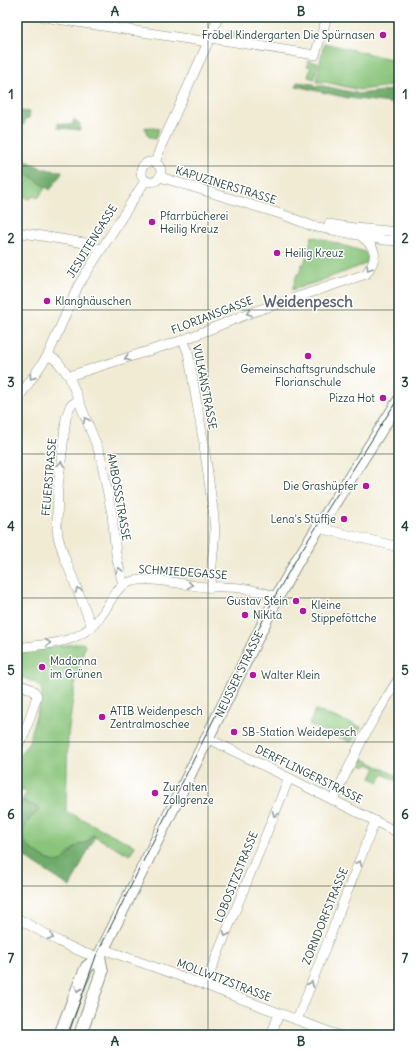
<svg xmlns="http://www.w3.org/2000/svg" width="416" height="1052" viewBox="0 0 416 1052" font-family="Delius,sans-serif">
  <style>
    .green { fill: #89c47a; stroke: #548057 }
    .forest { fill: #6eaa6a; stroke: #46744f }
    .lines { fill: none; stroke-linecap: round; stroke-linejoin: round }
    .street-casing { stroke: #889484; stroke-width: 10 }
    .secondary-casing { stroke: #889484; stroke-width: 14 }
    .street { stroke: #fff; stroke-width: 9 }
    .secondary { stroke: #fff; stroke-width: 12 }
    .tram { stroke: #1f3d34; stroke-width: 1 }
    .oneway { stroke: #8f9e9a }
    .grid { fill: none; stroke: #1f3d34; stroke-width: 1; stroke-opacity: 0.55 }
    .poi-dot { fill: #b5179e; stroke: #fff; stroke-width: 1.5 }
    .labels { text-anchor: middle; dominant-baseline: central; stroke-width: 3; stroke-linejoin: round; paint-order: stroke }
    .poi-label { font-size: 11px; fill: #1f3d34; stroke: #fff; text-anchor: start }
    .street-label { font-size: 11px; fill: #1f3d34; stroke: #fff }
    .district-label { font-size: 15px; font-weight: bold; fill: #5e6670; stroke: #fff }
    .neatline { fill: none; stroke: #1f3d34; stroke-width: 1.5 }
    .grid-label { font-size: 13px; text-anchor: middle; font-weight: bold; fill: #1f3d34 }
  </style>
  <rect width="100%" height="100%" fill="#fff"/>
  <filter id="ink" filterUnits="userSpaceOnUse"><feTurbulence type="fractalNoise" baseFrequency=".025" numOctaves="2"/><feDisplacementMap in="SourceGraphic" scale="8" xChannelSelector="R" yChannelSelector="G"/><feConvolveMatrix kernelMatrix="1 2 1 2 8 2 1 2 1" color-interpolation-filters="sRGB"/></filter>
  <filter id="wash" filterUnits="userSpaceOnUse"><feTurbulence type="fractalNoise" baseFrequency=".012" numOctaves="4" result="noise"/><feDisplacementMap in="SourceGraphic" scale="16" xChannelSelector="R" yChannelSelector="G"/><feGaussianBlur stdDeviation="0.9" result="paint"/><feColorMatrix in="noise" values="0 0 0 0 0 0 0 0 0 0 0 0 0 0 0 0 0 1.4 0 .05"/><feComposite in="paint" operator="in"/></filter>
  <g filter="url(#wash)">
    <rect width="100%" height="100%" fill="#f1ebd4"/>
    <g class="green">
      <path d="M228,31l16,2 -1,6 -15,-3z"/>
      <path d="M324,43l75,18v24l-40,5 -34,-8h-9z"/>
      <path d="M308,61l10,2 -4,16 -6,-2 3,-10 -4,-1z"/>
      <path d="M145,127l14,2 -4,10 -7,-3z"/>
      <path d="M19,167l27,20 -7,10 -2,1 -3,-2 -5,3 -12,-6v-3l4,-5 3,1 4,-6 -11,-8v-2z"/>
      <path d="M312,236l53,16 3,6 -2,5 -3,2 -46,17 -25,8 5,-16h2l3,-10h2z"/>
      <path d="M81,643h2l2,2 -10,40 -7,50 -2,76 69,35 -5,9 -38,-20c-7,12 -8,6 -16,12 -6,3 -9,10 -14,15 -7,1 -14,-2 -21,-6 -6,-4 -16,-10 -18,-18 -2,-12 10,-23 18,-29l-19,-9 5,-8 -10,-5v-28l13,-19 1,-9 11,-34c1,-16 -14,-16 -25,-22v-20l11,-5z"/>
      <path d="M315,710l46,17 -10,15 -42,-17z"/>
      <path d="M362,758l37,19v5l-16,-8 -4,8 -8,-4 5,-10 -8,-4 -2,3 -5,-2 1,-2z"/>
    </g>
    <g class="forest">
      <path d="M297,82l17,2v2h10l35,8 40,-5v15l-51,-6 -52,-12z"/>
      <path d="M20,111l10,1 -1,6 -4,1 -1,6 -7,-4v-9z"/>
      <path d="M74,119l6,5v6l-22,-2v-5l14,2z"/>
      <path d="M17,153c13,12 28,18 45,18v2l-12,17 -33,-24z"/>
      <path d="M22,800l19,9c-8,6 -20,17 -18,29 2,8 12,14 18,18 7,4 13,7 21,6l13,-14 3,-3 10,-3 4,-7 3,1 -25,51 -53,-35v-44z"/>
    </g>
  </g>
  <g filter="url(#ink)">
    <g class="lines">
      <defs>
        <g id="street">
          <path d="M44,17l164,25"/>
          <path d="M210,38l105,17 12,-38"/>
          <circle cx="151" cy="172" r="10"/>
          <path d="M155,163l6,-17 49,-108 8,-21"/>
          <path d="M160,177l124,38 28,11 72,14 15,1"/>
          <path d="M329,224l25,4 45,4"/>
          <path d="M17,232l68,11 8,3 7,4"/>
          <path d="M183,340l5,12 15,87"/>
          <path d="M48,355l9,6 12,15 31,78 12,60 4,40 7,31"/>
          <path d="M69,376l114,-36 67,-27 116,-39c12,-17 12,-25 -5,-38"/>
          <path d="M17,400l31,-45 30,-69 67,-105"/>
          <path d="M78,400l-8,6 -4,12 -8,69 -1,40 1,10 6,19 28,71"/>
          <path d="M204,446l9,64 2,20 -5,57"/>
          <path d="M319,528l80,19"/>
          <path d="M17,648c34,-5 65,-3 86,-35 7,-10 11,-23 22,-29 17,-10 60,1 80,3 6,1 12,-1 19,0 18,0 36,4 53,10"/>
          <path d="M17,684c8,3 17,4 20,12l-13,39 -7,11"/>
          <path d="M207,738l82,40 110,55"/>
          <path d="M333,800l30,-62 10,-18 26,-42"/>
          <path d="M17,918l43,24 24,11 15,4"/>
          <path d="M103,949l102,36 132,50"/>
          <path d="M205,985l84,-207"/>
          <path d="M297,1020l78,-199"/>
          <path d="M271,1035l8,-21"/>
        </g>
        <g id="secondary">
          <path d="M60,1035l20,-52 7,-16 12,-10 178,-360 22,-39 100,-157"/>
          <path d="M80,1035l22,-63 -3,-15"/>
        </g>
      </defs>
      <use href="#street" class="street-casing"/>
      <use href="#secondary" class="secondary-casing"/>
      <use href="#street" class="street"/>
      <use href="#secondary" class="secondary"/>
      <path class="tram" d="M68,1035l28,-79 179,-360 23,-40 101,-159"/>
    </g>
    <defs><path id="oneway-chevron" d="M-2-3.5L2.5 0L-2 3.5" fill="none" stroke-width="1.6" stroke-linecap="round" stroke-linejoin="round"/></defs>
    <g class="oneway">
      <use href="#oneway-chevron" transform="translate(369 268) rotate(122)"/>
      <use href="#oneway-chevron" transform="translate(249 313) rotate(160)"/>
      <use href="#oneway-chevron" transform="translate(127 358) rotate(163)"/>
      <use href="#oneway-chevron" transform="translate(32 377) rotate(125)"/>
      <use href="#oneway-chevron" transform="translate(86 420) rotate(-112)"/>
      <use href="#oneway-chevron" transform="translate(61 464) rotate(-83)"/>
      <use href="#oneway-chevron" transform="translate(119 570) rotate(-102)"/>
      <use href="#oneway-chevron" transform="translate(190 585) rotate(8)"/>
      <use href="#oneway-chevron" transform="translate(78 590) rotate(-112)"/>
      <use href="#oneway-chevron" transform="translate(48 643) rotate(-8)"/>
      <use href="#oneway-chevron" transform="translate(275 814) rotate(112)"/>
      <use href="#oneway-chevron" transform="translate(359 863) rotate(-68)"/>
      <use href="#oneway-chevron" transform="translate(226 934) rotate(112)"/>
      <use href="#oneway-chevron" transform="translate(51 937) rotate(29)"/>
      <use href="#oneway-chevron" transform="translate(311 984) rotate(-68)"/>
      <use href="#oneway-chevron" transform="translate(78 989) rotate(110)"/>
    </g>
  </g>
  <path class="grid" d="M208,17v1018M17,166h382M17,310h382M17,454h382M17,598h382M17,742h382M17,886h382"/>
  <g class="poi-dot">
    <circle cx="383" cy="35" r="4"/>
    <circle cx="152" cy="222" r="4"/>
    <circle cx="277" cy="253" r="4"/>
    <circle cx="47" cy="301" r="4"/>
    <circle cx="308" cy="356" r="4"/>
    <circle cx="383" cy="398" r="4"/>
    <circle cx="366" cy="486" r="4"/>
    <circle cx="344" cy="519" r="4"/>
    <circle cx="296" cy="601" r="4"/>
    <circle cx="303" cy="611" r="4"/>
    <circle cx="245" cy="615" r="4"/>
    <circle cx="42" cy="667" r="4"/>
    <circle cx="253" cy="675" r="4"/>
    <circle cx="102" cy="717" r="4"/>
    <circle cx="234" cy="732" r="4"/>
    <circle cx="155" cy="793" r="4"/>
  </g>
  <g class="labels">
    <g class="poi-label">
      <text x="375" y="35" text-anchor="end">Fröbel Kindergarten Die Spürnasen</text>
      <text x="160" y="216">Pfarrbücherei<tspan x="160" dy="13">Heilig Kreuz</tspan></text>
      <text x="285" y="253">Heilig Kreuz</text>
      <text x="55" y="301">Klanghäuschen</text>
      <text x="308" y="369" text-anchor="middle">Gemeinschaftsgrundschule<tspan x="308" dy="13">Florianschule</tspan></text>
      <text x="375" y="398" text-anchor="end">Pizza Hot</text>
      <text x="358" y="486" text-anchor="end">Die Grashüpfer</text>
      <text x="336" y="519" text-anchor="end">Lena's Stüffje</text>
      <text x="288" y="601" text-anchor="end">Gustav Stein</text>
      <text x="311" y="605">Kleine<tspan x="311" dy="13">Stippeföttche</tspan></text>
      <text x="253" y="615">NiKita</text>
      <text x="50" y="661">Madonna<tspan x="50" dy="13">im Grünen</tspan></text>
      <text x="261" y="675">Walter Klein</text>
      <text x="110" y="711">ATIB Weidenpesch<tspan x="110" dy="13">Zentralmoschee</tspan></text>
      <text x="242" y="732">SB-Station Weidepesch</text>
      <text x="163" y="787">Zur alten<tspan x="163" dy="13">Zollgrenze</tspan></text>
    </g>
    <g class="street-label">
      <text transform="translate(226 185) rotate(17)">KAPUZINERSTRASSE</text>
      <text transform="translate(92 241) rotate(-58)">JESUITENGASSE</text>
      <text transform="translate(212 315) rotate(-21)">FLORIANSGASSE</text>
      <text transform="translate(205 387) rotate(79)">VULKANSTRASSE</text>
      <text transform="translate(49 477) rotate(-85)">FEUERSTRASSE</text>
      <text transform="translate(119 497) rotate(80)">AMBOSSSTRASSE</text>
      <text transform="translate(183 572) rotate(4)">SCHMIEDEGASSE</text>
      <text transform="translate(239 674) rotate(-64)">NEUSSER STRASSE</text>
      <text transform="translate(309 774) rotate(26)">DERFFLINGERSTRASSE</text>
      <text transform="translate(236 877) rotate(-68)">LOBOSITZSTRASSE</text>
      <text transform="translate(325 916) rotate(-68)">ZORNDORFSTRASSE</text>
      <text transform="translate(224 980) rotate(21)">MOLLWITZSTRASSE</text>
    </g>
    <g class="district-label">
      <text x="308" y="301">Weidenpesch</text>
    </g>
  </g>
  <rect width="416" height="1052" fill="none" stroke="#fff" stroke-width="44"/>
  <rect x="22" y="22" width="372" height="1008" class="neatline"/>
  <g class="grid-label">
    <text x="115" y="16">A</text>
    <text x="301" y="16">B</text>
    <text x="11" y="99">1</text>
    <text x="405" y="99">1</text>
    <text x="11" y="243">2</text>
    <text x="405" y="243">2</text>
    <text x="11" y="387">3</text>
    <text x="405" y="387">3</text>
    <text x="11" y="531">4</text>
    <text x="405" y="531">4</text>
    <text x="11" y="675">5</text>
    <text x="405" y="675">5</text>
    <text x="11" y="819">6</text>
    <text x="405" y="819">6</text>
    <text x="11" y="963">7</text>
    <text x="405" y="963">7</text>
    <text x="115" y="1046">A</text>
    <text x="301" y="1046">B</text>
  </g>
</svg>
